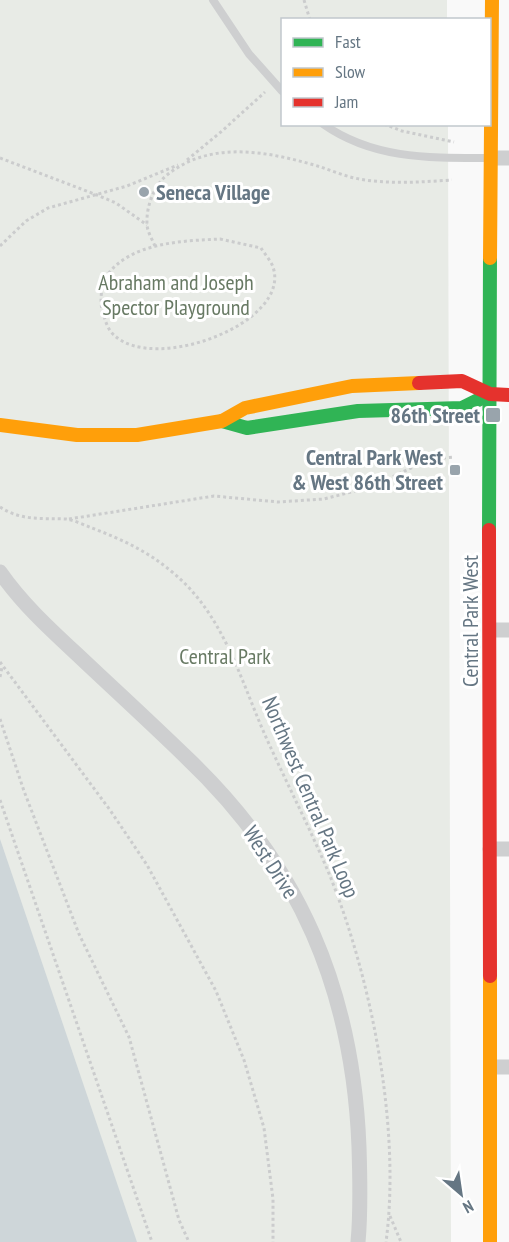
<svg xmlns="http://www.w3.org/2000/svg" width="509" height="1242" viewBox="0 0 509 1242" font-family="'PT Sans Narrow',sans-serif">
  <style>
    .green { fill: #e8ebe6 }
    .water { fill: #ced6d9 }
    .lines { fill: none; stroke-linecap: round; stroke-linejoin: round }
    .path { stroke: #cbcccd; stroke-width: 3; stroke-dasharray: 3 3; stroke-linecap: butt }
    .lane { stroke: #cecfd0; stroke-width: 8 }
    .street { stroke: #cecfd0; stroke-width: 15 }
    .fast { stroke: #30b455; stroke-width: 14 }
    .slow { stroke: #ff9f0a; stroke-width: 14 }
    .jam { stroke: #e5322d; stroke-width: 14 }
    .poi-dot { fill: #99a4ac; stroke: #fff; stroke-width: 2 }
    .labels { text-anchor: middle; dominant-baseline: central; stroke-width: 6; stroke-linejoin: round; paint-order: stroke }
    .poi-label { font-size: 22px; font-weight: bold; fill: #657683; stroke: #fff; text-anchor: end }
    .park-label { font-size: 22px; fill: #687a64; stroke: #fff }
    .street-label { font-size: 22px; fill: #657683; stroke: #fff }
  </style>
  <rect width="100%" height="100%" fill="#f9f9f9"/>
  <path class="green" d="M0,0h447v19l-165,1v104l166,1 3,1117h-451z"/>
  <path class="water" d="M0,839l137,403h-137z"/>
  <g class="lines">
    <g class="path">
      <path d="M304,0l6,20"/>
      <path d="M384,124l18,7 52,11"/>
      <path d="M0,158l97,37 19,8 31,22"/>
      <path d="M187,160l35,-29 43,-39"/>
      <path d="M220,239l41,9c3,5 10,13 12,19 19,56 -119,107 -159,68 -7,-6 -9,-16 -12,-25 -2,-10 -1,-26 5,-35 25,-33 75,-34 113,-36z"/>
      <path d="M0,246l26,-25 22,-13 79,-22 51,-21"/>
      <path d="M155,246c-3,-7 -8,-15 -8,-22 -1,-17 7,-39 20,-49 45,-36 103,-23 154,-8 14,5 29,11 44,13 29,4 57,2 87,0"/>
      <path d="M0,507c21,14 42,11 66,12 8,1 18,6 26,9 29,11 55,23 79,43 52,42 68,105 94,164 21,47 45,93 65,141 42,105 71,253 56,366"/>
      <path d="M69,519l145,-23 64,6 46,-3 47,-12 59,-28 24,-2"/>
      <path d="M0,662l110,148 37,55 69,126 28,69 20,68 9,71v43"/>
      <path d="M0,677l2,-10"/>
      <path d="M0,719l24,72 55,143 50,103 50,183 10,22"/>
      <path d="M0,800l152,442"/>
      <path d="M390,1216l11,26"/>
    </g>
    <g class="lane">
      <path d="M213,0l36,54 33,37"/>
      <path d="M323,124c51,36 109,34 168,34"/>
    </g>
    <g class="street">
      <path d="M493,158h16"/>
      <path d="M0,572c23,33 52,59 81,86 35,33 70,65 105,99 114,108 167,234 173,390 1,31 2,64 -1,95"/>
      <path d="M491,630h18"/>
      <path d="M490,849h19"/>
      <path d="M492,1067h17"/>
    </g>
    <g class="fast">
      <path d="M222,421l25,7 111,-17 104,-3 28,-14"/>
      <path d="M489,530l1,-272"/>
    </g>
    <g class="slow">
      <path d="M490,258l2,-258"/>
      <path d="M0,425l77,10h60l85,-14 23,-13 107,-22 67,-3"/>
      <path d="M490,1242v-266"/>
    </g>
    <g class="jam">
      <path d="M419,383l43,-2 28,13 19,1"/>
      <path d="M489,530l1,446"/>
    </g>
  </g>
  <g class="poi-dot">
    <circle cx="144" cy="192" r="6"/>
    <rect x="485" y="407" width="16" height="16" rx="3"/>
    <rect x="449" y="464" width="12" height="12" rx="3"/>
  </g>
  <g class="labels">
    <g class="poi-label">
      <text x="156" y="192" text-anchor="start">Seneca Village</text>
      <text x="480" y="415">86th Street</text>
      <text x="443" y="457">Central Park West<tspan x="443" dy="25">&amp; West 86th Street</tspan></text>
    </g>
    <g class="park-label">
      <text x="176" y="282">Abraham and Joseph<tspan x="176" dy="25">Spector Playground</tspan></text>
      <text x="225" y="656">Central Park</text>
    </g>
    <g class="street-label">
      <text transform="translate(470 621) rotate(-90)">Central Park West</text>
      <text transform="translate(311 797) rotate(67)">Northwest Central Park Loop</text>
      <text transform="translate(271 862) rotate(57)">West Drive</text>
    </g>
  </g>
  <rect x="281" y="18" width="210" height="108" fill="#ffffff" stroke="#c1c8cd" stroke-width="1.5"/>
  <rect x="293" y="38" width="30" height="9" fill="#30b455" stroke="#c1c8cd" stroke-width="1.5"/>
  <text x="335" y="48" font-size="18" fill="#657683">Fast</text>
  <rect x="293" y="68" width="30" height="9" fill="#ff9f0a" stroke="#c1c8cd" stroke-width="1.5"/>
  <text x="335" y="78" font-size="18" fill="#657683">Slow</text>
  <rect x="293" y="98" width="30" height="9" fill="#e5322d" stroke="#c1c8cd" stroke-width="1.5"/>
  <text x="335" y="108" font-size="18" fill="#657683">Jam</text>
  <g transform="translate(461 1194) rotate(151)" stroke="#ffffff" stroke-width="4.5" paint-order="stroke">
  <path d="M0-4.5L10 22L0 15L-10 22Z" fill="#657683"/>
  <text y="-9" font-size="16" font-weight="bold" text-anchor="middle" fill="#657683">N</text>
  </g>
</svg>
